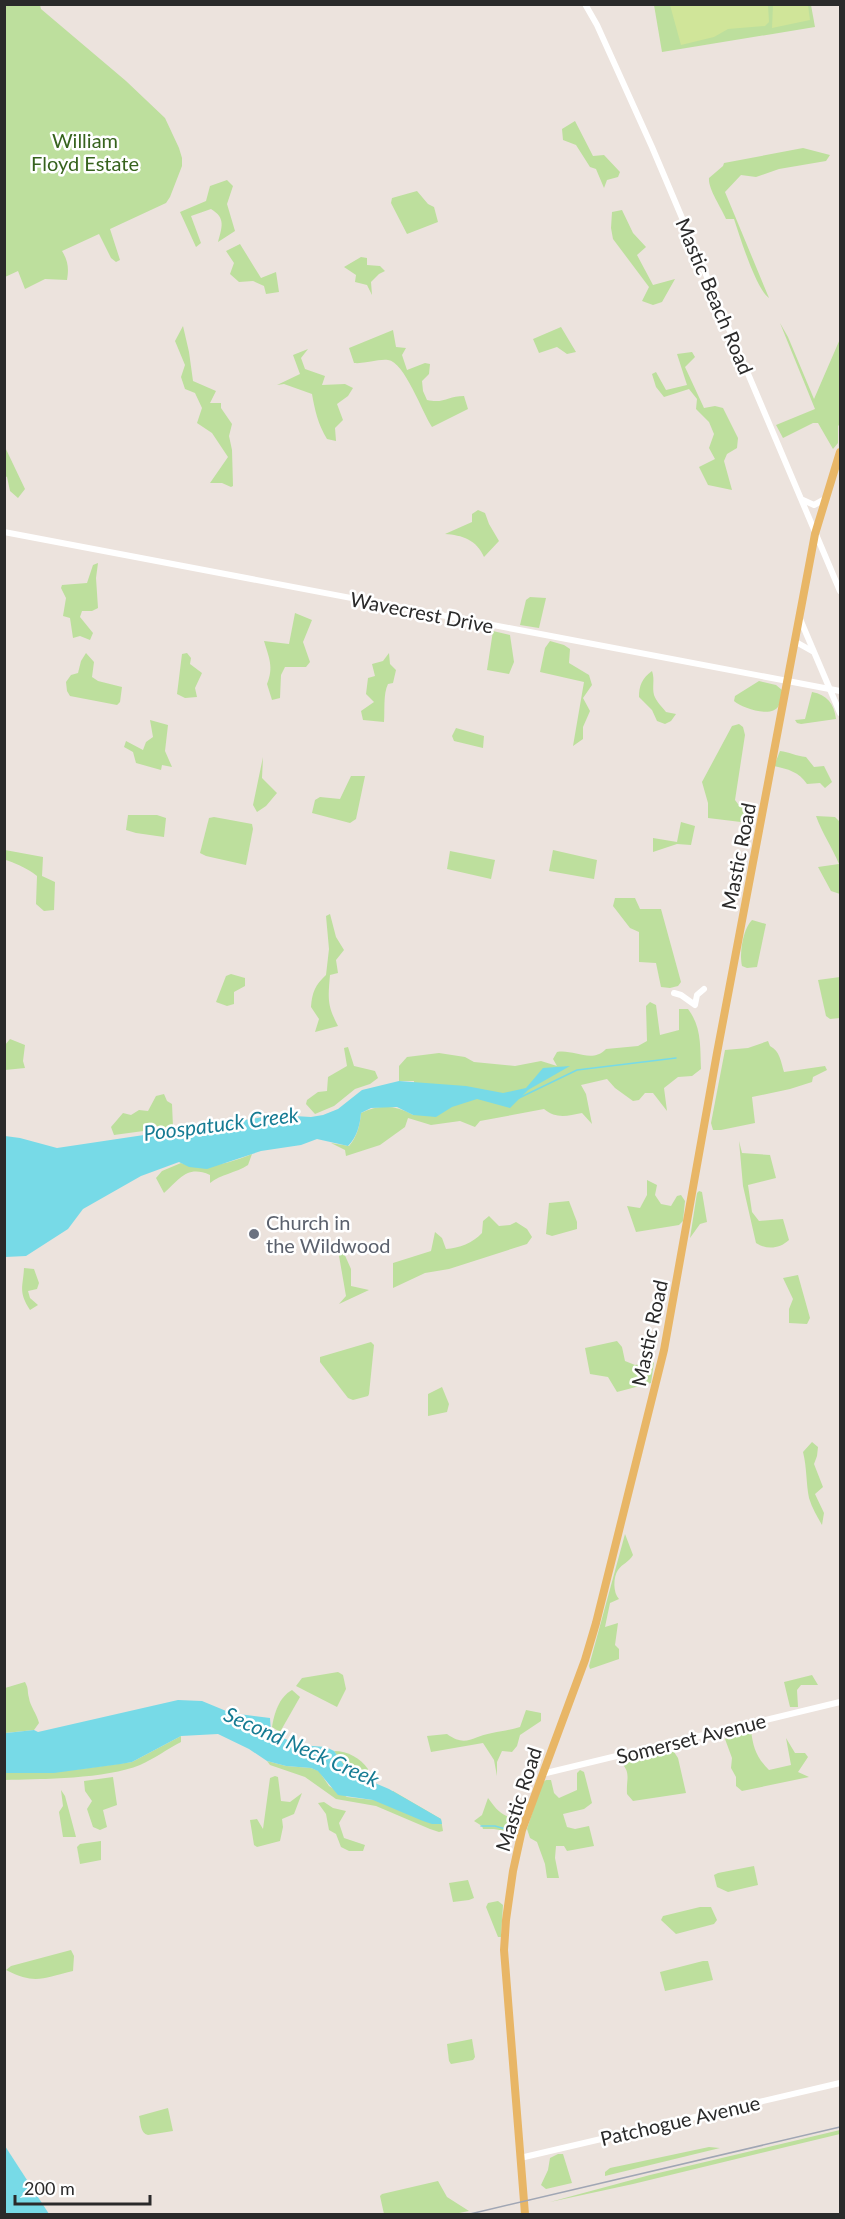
<svg xmlns="http://www.w3.org/2000/svg" width="845" height="2219" viewBox="0 0 845 2219" font-family="Lato,sans-serif">
  <style>
    .green { fill: #bddf9d }
    .pitch { fill: #d0e599 }
    .water { fill: #77dae7 }
    .lines { fill: none; stroke-linecap: round; stroke-linejoin: round }
    .stream { stroke: #77dae7; stroke-width: 1.5 }
    .minor { stroke: #fff; stroke-width: 6 }
    .major { stroke: #e8b666; stroke-width: 8 }
    .rail { stroke: #a0a6b4; stroke-width: 1.5 }
    .worship-dot { fill: #6b7280; stroke: #fff; stroke-width: 2 }
    .labels { text-anchor: middle; dominant-baseline: central; stroke-width: 5; stroke-linejoin: round; paint-order: stroke }
    .park-label { font-size: 20px; fill: #37631e; stroke: #fff }
    .street-label { font-size: 20px; fill: #2a2a2a; stroke: #fff }
    .worship-label { font-size: 20px; fill: #5b616d; stroke: #fff; text-anchor: start }
    .water-label { font-size: 21px; font-style: italic; fill: #157b93; stroke: #fff }
  </style>
  <rect width="100%" height="100%" fill="#ece3dd"/>
  <g class="green">
    <path d="M4,5h36l1,4 85,72 39,37 14,30 3,10v8l-12,31 -4,6 -56,26 10,31 -4,2 -5,-4 -12,-24 -37,17c6,10 7,17 5,29l-22,-1 -20,10 -7,-18 -13,6z"/>
    <path d="M654,5h157l4,22 -153,25z"/>
    <path d="M575,121l18,35 11,-1 16,17 -2,5 -11,3 -3,8 -8,-19 -6,-2 -14,-22 -13,-5 -1,-11z"/>
    <path d="M803,148l27,7 -4,6 -47,8 -23,8 -15,-2 -16,17 44,106c-13,-9 -29,-61 -35,-79h-8c-5,-12 -18,-30 -17,-41l14,-12 1,-3z"/>
    <path d="M227,180l6,6 -6,18 8,27 -17,11c4,-15 8,-24 -7,-33l-20,7 10,27 -5,4 -16,-35 26,-11 4,-15z"/>
    <path d="M417,191l11,13 6,3 4,15 -31,12 -16,-31 1,-5z"/>
    <path d="M622,210l11,23 13,14 -9,8 16,30 22,-6 -13,23 -9,3 -11,-4 7,-14 -36,-48 -2,-11 1,-16z"/>
    <path d="M240,244l21,34 15,-6 3,20 -13,2 -2,-8 -11,-5 -14,1 -9,-8 4,-11 -8,-12z"/>
    <path d="M361,257l6,1v7l13,1 5,5 -6,3 -8,8 1,13 -5,-10 -12,-3 1,-7 -12,-8z"/>
    <path d="M780,323l8,14 26,62 26,-60v85l-2,2v17l-5,6 -15,-26h-5l-30,15 -7,-13 39,-16z"/>
    <path d="M183,326l6,26 4,29 23,10 -6,12h11v5l11,16 -3,12 3,14 1,36 -2,1 -9,-4h-12l18,-26 -16,-24 -15,-10 5,-15 -7,-15 -10,-4 -4,-12 4,-12 -10,-24z"/>
    <path d="M561,327l15,25 -9,2 -10,-7 -18,6 -6,-14z"/>
    <path d="M393,330l3,17 10,1 -4,7 5,15 18,-7 5,1 -1,10 -7,7 1,10 4,9c17,4 21,-4 37,-4l4,13 -36,18c-9,-13 -28,-66 -44,-67 -11,-1 -23,4 -34,3l-5,-15z"/>
    <path d="M308,349l-7,9 4,11 20,7 -3,9 23,-1 8,4 -5,8 -11,8 6,16 -8,8 1,13 -9,-2c-9,-15 -12,-28 -15,-45l-28,-10 -7,1 23,-11 -7,-19z"/>
    <path d="M692,352l3,5 -10,10 19,41 11,-2 8,2 15,30 -1,10 -10,6 -3,7 8,29 -24,-5 -9,-18 16,-8 -6,-11 5,-14 -5,-12 -13,-13 1,-10 -8,-10 -25,8 -8,-10 -4,-13 4,-2 10,18 21,-5 -10,-31z"/>
    <path d="M4,445l21,44 -7,9 -8,-7 -3,-14 -2,-1z"/>
    <path d="M478,510l7,3 4,11 10,17 -15,16c-7,-17 -22,-22 -39,-23l27,-12v-8z"/>
    <path d="M98,563l-2,15 2,30 -6,3h-10l-2,6 13,16 -3,7 -10,-4 -7,2 -3,-20 -7,-2 3,-18 -5,-10 1,-3 25,-2 6,-18z"/>
    <path d="M530,597l16,1 -7,30 -19,-3 6,-25z"/>
    <path d="M295,613l17,7 -9,22 7,20 -4,5h-21l-4,8 -1,23 -8,2 -5,-16c7,-17 2,-26 -3,-43l25,3z"/>
    <path d="M493,631l17,4 4,27 -5,12 -22,-4z"/>
    <path d="M550,641l14,4 6,4 -1,14 20,12 3,10 -9,13 7,13 -7,16v12l-10,7 11,-64 -44,-10 5,-24z"/>
    <path d="M86,653l8,9 -2,15 6,4 24,6 -2,15 -3,3 -47,-9 -3,-5 -1,-9 5,-7 7,-2 3,-12z"/>
    <path d="M187,653l4,5 -1,6 12,9 -7,15 2,9 -12,1 -8,-4 5,-40z"/>
    <path d="M389,653l1,11 6,6 -3,13 -5,1c-5,10 -3,27 -4,38l-21,-2 -2,-9 13,-9 -8,-8 2,-16 7,-2 -3,-12 11,-3z"/>
    <path d="M652,671c3,8 0,16 2,24 2,6 8,12 12,17l10,2 -5,7 -6,3 -8,-3 -5,-11 -13,-13c0,-11 3,-19 13,-26z"/>
    <path d="M759,681l17,4 6,5c-1,5 -1,11 -3,15 -6,14 -37,3 -45,-4l1,-5z"/>
    <path d="M812,692c15,3 22,11 24,27l-35,5 -4,-1 -2,-3 10,-1z"/>
    <path d="M150,720l18,5 -3,26 7,16 -10,-2 -1,5 -25,-7 -3,-11 -9,-5 2,-6 17,9 3,-8 7,-5z"/>
    <path d="M739,724l4,3 2,8 -10,65 3,4 18,7 -3,10 -4,2 -41,-5v-15l-6,-21 30,-56z"/>
    <path d="M456,728l28,8 -1,12 -29,-7 -2,-5z"/>
    <path d="M780,751c9,1 16,5 26,6l8,10 10,-1 8,16 -7,6 -5,-5 -13,1c-8,-12 -19,-15 -33,-18z"/>
    <path d="M263,757l-1,21 15,15 -11,13 -9,6 -4,-7z"/>
    <path d="M351,776h14l-9,43 -6,4 -38,-10 3,-13 5,-3 20,2z"/>
    <path d="M128,815h29l9,3 -2,19 -28,-4 -10,-3z"/>
    <path d="M816,816l19,1 5,5v72l-9,-3 -13,-24 21,-3c-7,-17 -17,-31 -23,-48z"/>
    <path d="M214,817l38,7 1,5 -7,36 -40,-9 -6,-3 9,-35z"/>
    <path d="M681,822l14,4 -4,19 -14,-1 -24,8v-14l24,4z"/>
    <path d="M5,850l38,7 -1,19 13,6 -1,28 -10,1 -8,-7 1,-28c-5,-5 -25,-15 -32,-16z"/>
    <path d="M553,850l44,10 -3,19 -45,-8z"/>
    <path d="M450,851l45,9 -4,19 -44,-10z"/>
    <path d="M615,898h20l5,11h21l20,73 -3,4 -8,2 -9,-1 -5,-24 -17,-1v-30l-9,-4 -17,-22z"/>
    <path d="M330,914l6,23 8,13 -8,10 2,13 -8,2c-2,24 -3,30 8,51l-23,6 4,-13 -8,-12c1,-14 4,-22 15,-32l3,-26 -3,-33z"/>
    <path d="M752,920l14,4 -9,43 -10,1 -5,-2c-3,-13 1,-37 10,-46z"/>
    <path d="M231,974l14,4v8l-11,6v12l-7,2 -11,-4 10,-26z"/>
    <path d="M840,977v41l-10,1 -4,-3 -8,-36z"/>
    <path d="M650,1002l6,3 4,30 19,-5v-21h9c14,18 12,39 13,60l-9,7 -14,1 -14,11 3,23 -14,-18h-8l-6,7 -6,1 -18,-13 -8,-9 -26,6 5,9 6,30 -10,-11c-15,3 -26,6 -38,-4l-64,12 -5,6 -15,-6 -29,4 -23,-7 -3,9 -25,18 -34,11 -1,-6 -14,-7 18,3c8,-9 11,-21 12,-33 19,-9 34,-8 52,2l1,-34h-15v-15l8,-9 32,-4 26,4 9,5 41,4 26,-5 16,5 -4,-7 4,-7c17,-3 35,12 49,-3l32,-3 9,-5 -1,-35z"/>
    <path d="M10,1039l15,6 -2,16 2,7 -20,2v-25z"/>
    <path d="M768,1041l2,5c10,5 11,16 14,26l41,-6 2,4 -14,7 -1,5 -22,7 -38,8 3,26 -34,7h-8l-2,-7 14,-73 23,-2z"/>
    <path d="M348,1047l6,19 21,5 3,7 -8,6 -15,5 -21,17 -19,8 -9,-10 1,-4 11,-8 9,-1 1,-14 19,-11 -3,-18z"/>
    <path d="M164,1094l3,7 5,3 1,23 -59,8 -3,-8 12,-14 8,2 8,-5 9,1 8,-15z"/>
    <path d="M739,1141l3,12 28,2 6,23 -28,7 4,27 7,9 24,-2 6,21c-10,9 -22,10 -33,3l-13,-57z"/>
    <path d="M252,1154l-4,11c-12,8 -27,9 -38,18v-8c-23,-10 -30,4 -46,18l-8,-15 6,-7 19,-8c21,9 51,-1 71,-9z"/>
    <path d="M647,1180l10,5 -2,10 6,9 10,2 6,-10 4,-1 4,6 -2,20 -4,4 -43,7 -9,-26 13,2 7,-13z"/>
    <path d="M699,1191l3,1 5,30 -7,2 -10,14 7,-45z"/>
    <path d="M569,1201l8,21v7l-25,7 -6,-2 3,-31z"/>
    <path d="M489,1216l10,10 11,-1 6,-3 11,7 5,8 -5,7 -78,25 -24,4 -32,15v-25l38,-12 4,-19 7,6 4,11c13,-1 27,-6 36,-16l1,-12z"/>
    <path d="M338,1250l5,1 8,18v17l18,4 -30,14 7,-8z"/>
    <path d="M24,1268l10,1 5,14 -2,6 -9,2 2,7 8,7 -8,5c-12,-19 -7,-22 -6,-42z"/>
    <path d="M798,1275l12,43 -3,6 -18,-1v-14l4,-10 -10,-21z"/>
    <path d="M617,1341l5,6 3,14 10,4 19,-3 -3,21 -34,9 -9,-15 -18,-3 -5,-26z"/>
    <path d="M371,1342l3,3 -5,49 -1,2 -15,4 -5,-2 -28,-36v-5z"/>
    <path d="M442,1387l7,17 -2,8 -19,4v-22z"/>
    <path d="M812,1442l6,5 -1,9 -3,8 9,23 -8,7 9,19 -2,12c-5,-9 -10,-17 -13,-27 -3,-15 -2,-30 -6,-46z"/>
    <path d="M625,1534l8,21c-4,7 -11,9 -15,15 -5,7 -5,23 1,29l-9,4 -5,24 13,-4 -3,22 4,4v10l-29,10 -1,-3z"/>
    <path d="M338,1672l5,3 3,14 -9,18 -41,-21 6,-8z"/>
    <path d="M812,1675l6,10h-17l-4,5 1,17h-8l-6,-25z"/>
    <path d="M25,1682c4,7 2,9 4,16 1,8 8,16 10,25l-5,7 -29,3v-45z"/>
    <path d="M292,1690l8,7 -20,35 -8,-5c2,-13 7,-30 20,-37z"/>
    <path d="M526,1710l15,3v8l-21,14 -3,11 -5,6 -10,-1 -5,11v14l-3,-16 -11,-17 -52,9 -4,-16 20,-2c19,14 26,2 45,-1 10,-2 18,-3 28,-6z"/>
    <path d="M736,1730h15c2,17 5,27 18,40l22,-5 -5,-27 9,15h10l3,4 -10,15 11,5 -67,14 -6,-5v-9l-5,-9 1,-10 -7,-19z"/>
    <path d="M181,1736v6c-14,7 -27,17 -41,23 -34,14 -98,14 -135,15l-1,-7 69,-3 59,-8z"/>
    <path d="M334,1751c14,0 26,7 34,18l-1,9 -18,-6z"/>
    <path d="M666,1751l8,1 4,6 8,35 -53,8 -6,-7c-1,-16 5,-22 -8,-33l14,-5z"/>
    <path d="M267,1761l19,5 25,2 8,3 10,15 18,11 26,3 20,-9 48,28 2,12 -4,1 -9,-3 -54,-23 -40,-7 -31,-22 -35,-12z"/>
    <path d="M580,1770l4,2 8,31 -8,6 -21,5 4,13 8,2 14,-3 5,20 -27,5 -3,-5h-8l-1,12 4,20h-12l-2,-14 -8,-22 -7,-4 -3,-9 15,-46 4,-3h5l3,13 5,5 18,-8v-17z"/>
    <path d="M275,1776l3,1 3,24 9,1 12,-9 -8,21 -12,5 1,8 -3,14 -23,6 -3,-2 -4,-25 7,-1 6,10 7,-51z"/>
    <path d="M113,1777l4,28 -14,5 4,17 -7,3 -7,-3 -6,-18 5,-8 -7,-10 -1,-10z"/>
    <path d="M61,1790l4,6 11,41h-13l-4,-25 4,-6z"/>
    <path d="M488,1798c11,15 14,18 32,22l-5,13 -21,-4h-11l-1,-3 -8,-5 8,-6z"/>
    <path d="M324,1802l9,6 13,3 -7,12 5,15 21,7 -2,6h-14l-8,-4 -5,-13 -7,-4 -3,-16 -8,-11z"/>
    <path d="M101,1841v19l-21,4 -3,-17 3,-3z"/>
    <path d="M754,1866l4,19 -30,7 -11,-5 -3,-12 4,-2z"/>
    <path d="M468,1880l6,18 -5,2 -16,2 -4,-19z"/>
    <path d="M498,1901l5,4 -2,32h-3l-12,-30 2,-4z"/>
    <path d="M700,1907h11l6,13 -3,4 -38,10 -15,-14 2,-4z"/>
    <path d="M71,1950l3,6 -1,15c-31,7 -37,14 -67,-1l5,-4z"/>
    <path d="M703,1961h5l5,19 -48,11 -5,-19z"/>
    <path d="M472,2039l3,18 -2,3 -22,4 -2,-3 -2,-17z"/>
    <path d="M168,2108l5,23 -25,4c-8,-2 -7,-12 -9,-19z"/>
    <path d="M840,2130v4l-207,50 -83,18 100,-27z"/>
    <path d="M709,2147l11,1 -115,28v-4l5,-4z"/>
    <path d="M558,2154h5l9,29 -26,6 -5,-4 7,-15 2,-12z"/>
    <path d="M438,2181l9,16 22,14 -15,3h-70l-4,-18 2,-2z"/>
  </g>
  <g class="pitch">
    <path d="M725,5h43l1,17 -4,4 -37,3 -14,8 -33,8 -11,-40z"/>
    <path d="M773,5h35l2,15 -38,8z"/>
  </g>
  <g class="water">
    <path d="M570,1066l-42,24 -18,18 -33,-9 -25,8 -16,10 -23,-2 -16,-8 -26,1 -10,5c-1,12 -4,24 -13,33l-31,-7 -16,6 -40,6 -54,18 -18,-2 -10,-5 -38,14 -58,33 -15,20 -42,27 -21,1v-121l15,2 37,10 220,-33 34,2 12,-2 15,-6 24,-19 37,-9 67,5 37,7 23,-5 17,-20z"/>
    <path d="M178,1700l24,1 29,12 39,5 1,15 29,12 26,2 8,4 15,21 40,17 52,30 1,5h-10l-9,-3 -50,-21 -35,-5 -20,-24 -7,-3 -25,-2 -19,-5 -18,-12 -31,-15 -37,2 -49,26 -11,2 -67,9h-49l-1,-40h2l28,-3 4,2z"/>
    <path d="M5,2146l44,68h-44z"/>
  </g>
  <g class="lines">
    <g class="stream">
      <path d="M519,1098l58,-28 99,-12"/>
      <path d="M481,1826h14l21,6"/>
    </g>
    <g class="minor">
      <path d="M585,4l12,21 55,122 188,444"/>
      <path d="M803,500l11,5 11,-6"/>
      <path d="M4,532l836,159"/>
      <path d="M800,619l40,94"/>
      <path d="M796,642l16,9"/>
      <path d="M674,993l7,2 14,10 2,-10 7,-6"/>
      <path d="M542,1774l298,-72"/>
      <path d="M520,2158l320,-75"/>
    </g>
    <path class="major" d="M525,2214l-21,-264 2,-30 7,-49 9,-41 63,-170 11,-37 68,-273 53,-297 98,-519 25,-82"/>
    <path class="rail" d="M470,2214l370,-87"/>
  </g>
  <circle class="worship-dot" cx="254" cy="1234" r="6"/>
  <g class="labels">
    <g class="park-label">
      <text x="85" y="140">William<tspan x="85" dy="23">Floyd Estate</tspan></text>
    </g>
    <g class="street-label">
      <text transform="translate(715 296) rotate(67)">Mastic Beach Road</text>
      <text transform="translate(422 612) rotate(11)">Wavecrest Drive</text>
      <text transform="translate(738 856) rotate(-79)">Mastic Road</text>
      <text transform="translate(649 1333) rotate(-78)">Mastic Road</text>
      <text transform="translate(691 1738) rotate(-14)">Somerset Avenue</text>
      <text transform="translate(518 1799) rotate(-72)">Mastic Road</text>
      <text transform="translate(680 2120) rotate(-13)">Patchogue Avenue</text>
    </g>
    <g class="worship-label">
      <text x="266" y="1222">Church in<tspan x="266" dy="23">the Wildwood</tspan></text>
    </g>
    <g class="water-label">
      <text transform="translate(221 1123) rotate(-7)">Poospatuck Creek</text>
      <text transform="translate(302 1746) rotate(24)">Second Neck Creek</text>
    </g>
  </g>
  <rect width="845" height="2219" fill="none" stroke="#2a2a2a" stroke-width="12"/>
  <path d="M15 2195v9h135v-9" fill="none" stroke="#2a2a2a" stroke-width="3"/>
  <text x="24" y="2195" font-size="18" fill="#2a2a2a" stroke="#ffffff" stroke-width="4.5" paint-order="stroke">200 m</text>
</svg>
